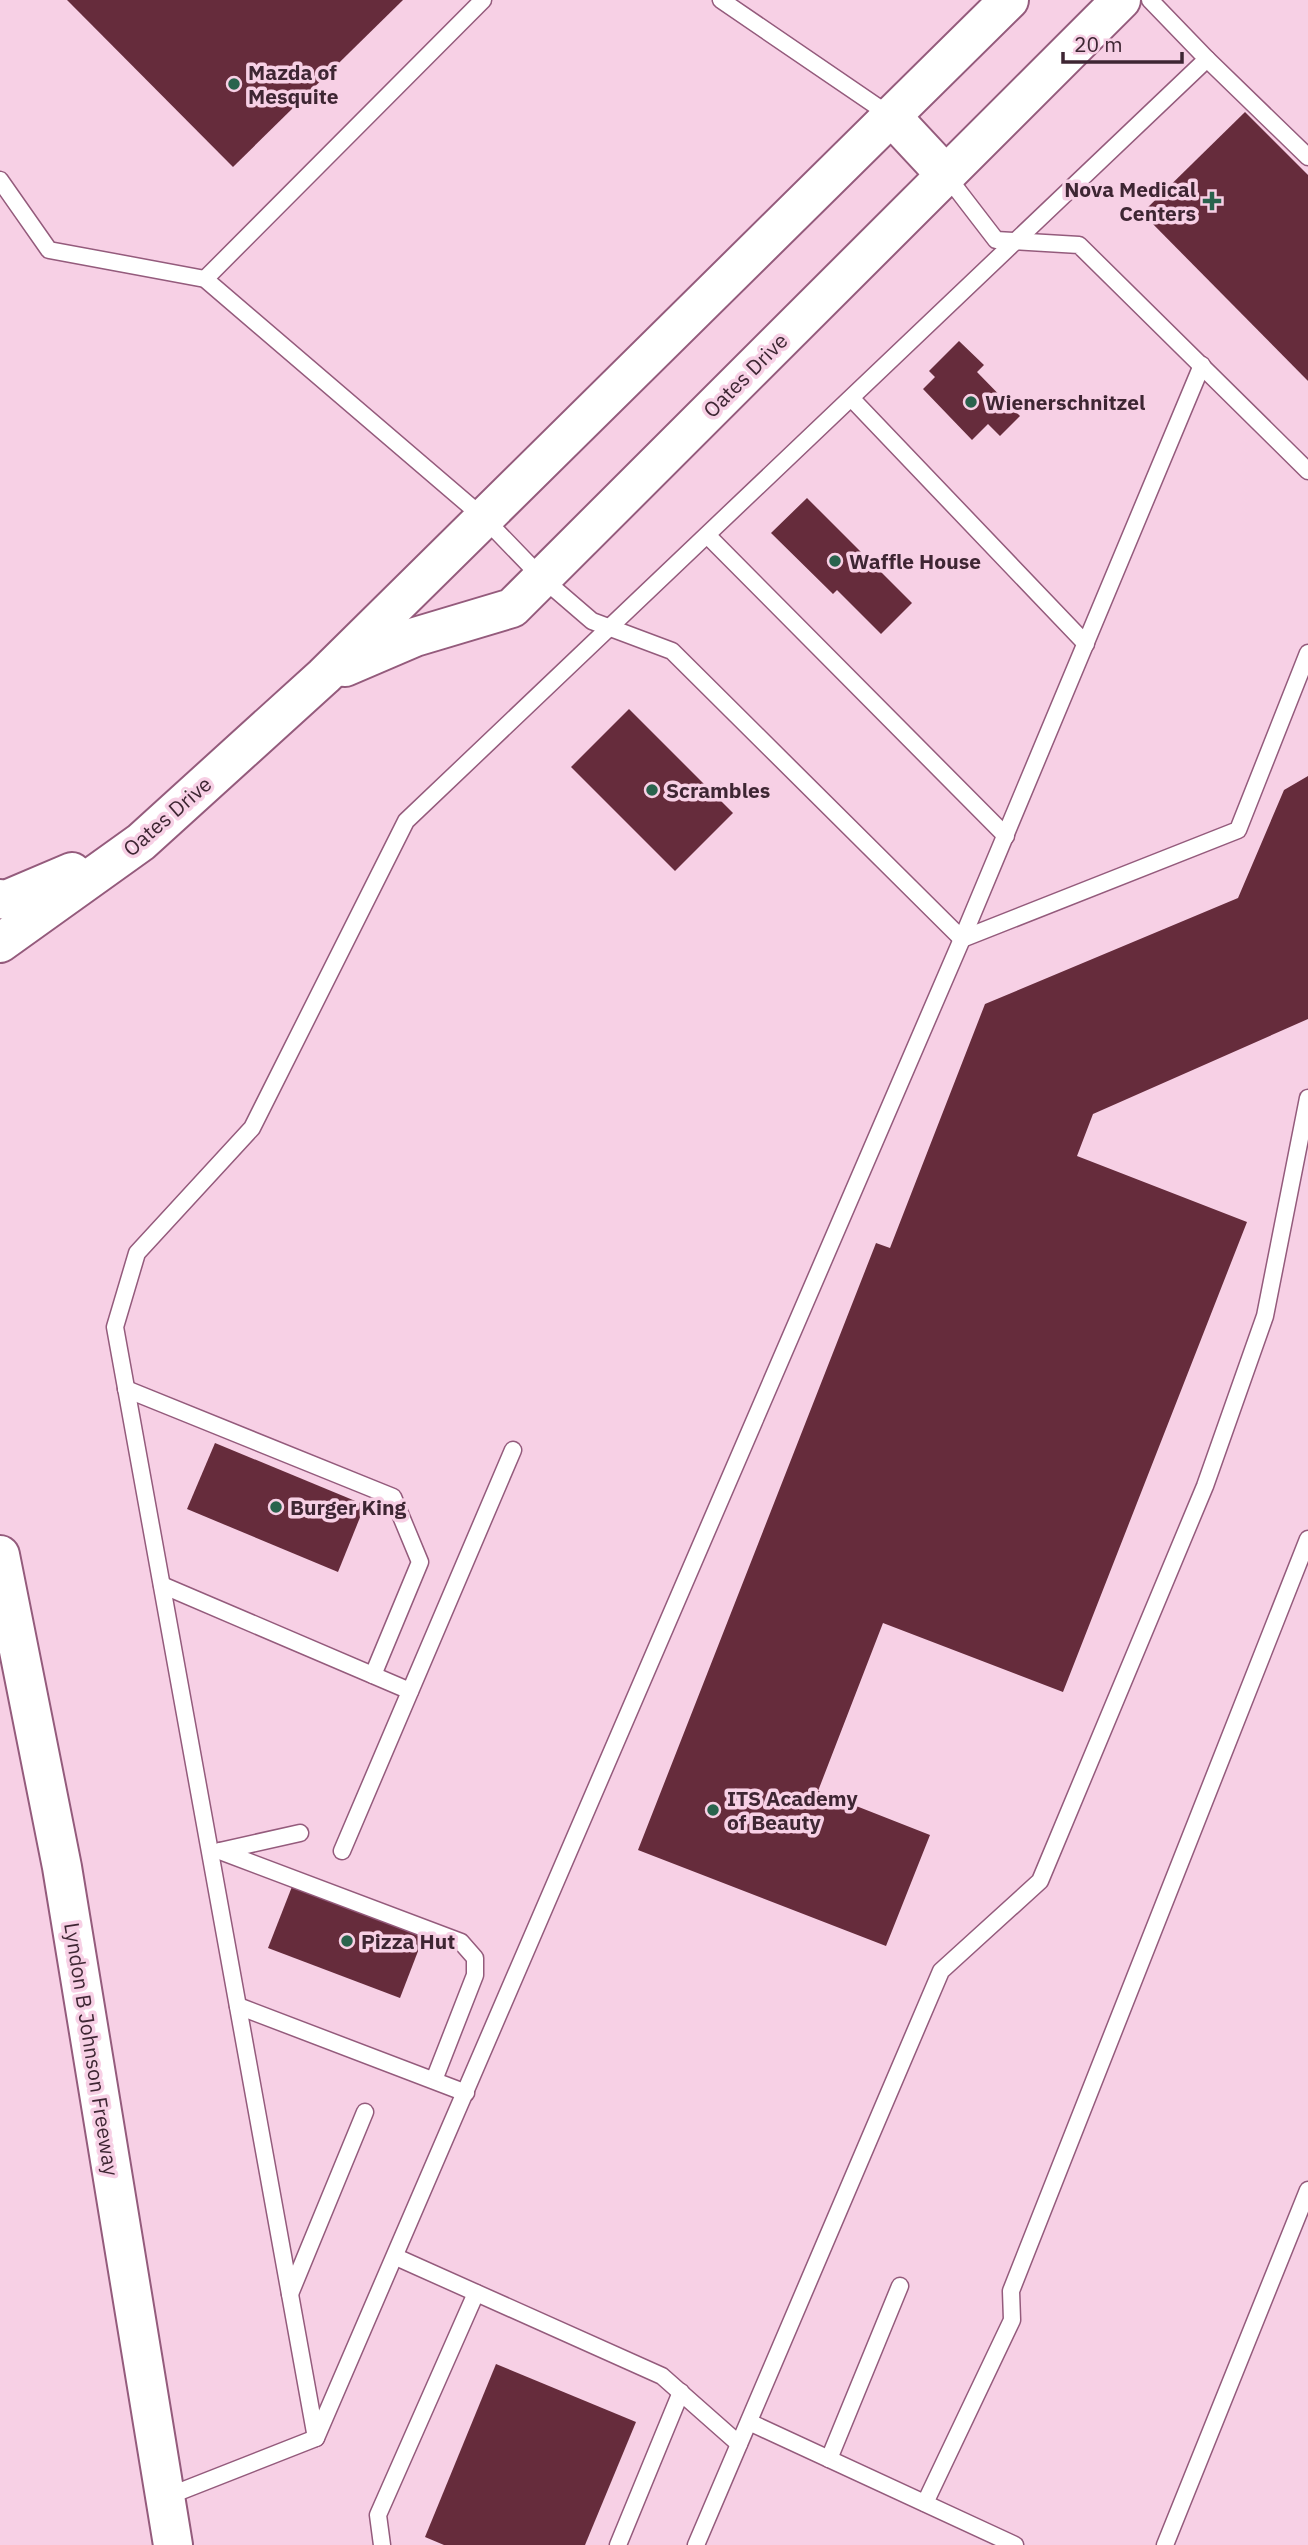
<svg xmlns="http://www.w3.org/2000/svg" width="1308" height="2545" viewBox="0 0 1308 2545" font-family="'IBM Plex Sans',sans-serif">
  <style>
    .building { fill: #662c3c }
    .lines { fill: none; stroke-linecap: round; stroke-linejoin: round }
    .service-casing { stroke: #945b7c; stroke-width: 19 }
    .secondary-casing { stroke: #945b7c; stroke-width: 42 }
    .service { stroke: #fff; stroke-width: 16 }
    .secondary { stroke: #fff; stroke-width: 38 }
    .poi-dot { fill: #29634d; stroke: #f7d0e5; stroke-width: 2.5 }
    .labels { text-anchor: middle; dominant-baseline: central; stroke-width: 7; stroke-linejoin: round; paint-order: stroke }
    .poi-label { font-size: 21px; font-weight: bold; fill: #3e2633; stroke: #f7d0e5; text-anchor: start }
    .street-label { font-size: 21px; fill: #3e2633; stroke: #f7d0e5 }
  </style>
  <rect width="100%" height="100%" fill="#f7d0e5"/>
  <g class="building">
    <path d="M67,0h336l-170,167z"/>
    <path d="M1245,112l63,63v206l-166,-168z"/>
    <path d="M959,341l25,24 -7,7 43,44 -20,20 -12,-12 -16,16 -49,-51 12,-12 -6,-6z"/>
    <path d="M807,498l105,105 -31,31 -44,-44 -4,4 -62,-61z"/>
    <path d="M629,709l104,104 -58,58 -104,-104z"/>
    <path d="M1308,776v243l-215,95 -16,42 170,66 -184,470 -180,-69 -65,168 112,44 -44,111 -248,-96 238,-607 14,5 95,-244 253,-106 46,-108z"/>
    <path d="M215,1443l150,62 -27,67 -151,-63z"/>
    <path d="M293,1884l132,49 -25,65 -132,-50z"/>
    <path d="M496,2364l140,58 -51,123h-141l-19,-8z"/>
  </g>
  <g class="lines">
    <defs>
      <g id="service">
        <path d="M721,0l170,116"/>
        <path d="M1207,59l101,98"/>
        <path d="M946,175l50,65 83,5 229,226"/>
        <path d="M0,180l49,70 156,29 279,239 58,60 50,43 80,30 290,288 276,-109 70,-177"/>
        <path d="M205,279l278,-279"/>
        <path d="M852,399l234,245"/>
        <path d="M708,536l298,300"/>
        <path d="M126,1389l267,108 27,65 -47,113"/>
        <path d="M162,1585l248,106"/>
        <path d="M220,1851l241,91 14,16v17l-41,105"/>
        <path d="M220,1851l80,-18"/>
        <path d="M342,1851l171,-401"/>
        <path d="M238,2006l228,87"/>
        <path d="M396,2257l266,119 77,68"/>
        <path d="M290,2294l75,-182"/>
        <path d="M749,2422l266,123"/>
        <path d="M316,2438l-201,-1111 22,-74 115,-125 154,-307 801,-762 -57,-59"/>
        <path d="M829,2459l71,-173"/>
        <path d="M166,2497l150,-59 646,-1499 240,-574"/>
        <path d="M925,2503l87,-183 -1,-29 297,-752"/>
        <path d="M382,2545l-4,-30 98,-222"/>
        <path d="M618,2545l63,-153"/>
        <path d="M696,2545l245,-574 99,-90 165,-395 60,-170 43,-218"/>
        <path d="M1165,2545l143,-355"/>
      </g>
      <g id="secondary">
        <path d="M891,116l55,59"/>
        <path d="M345,667l70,-30 97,-29 609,-608"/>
        <path d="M0,899l6,1 66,-28"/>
        <path d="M0,943l141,-101 183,-166 685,-676"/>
        <path d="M0,1555l62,312 111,678"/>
      </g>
    </defs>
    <use href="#service" class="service-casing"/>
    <use href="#secondary" class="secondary-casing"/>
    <use href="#service" class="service"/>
    <use href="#secondary" class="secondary"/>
  </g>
  <g class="poi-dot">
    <circle cx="234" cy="84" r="7"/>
    <path d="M1208.5 190.5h7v7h7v7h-7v7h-7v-7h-7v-7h7z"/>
    <circle cx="971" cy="402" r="7"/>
    <circle cx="835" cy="561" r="7"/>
    <circle cx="652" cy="790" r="7"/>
    <circle cx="276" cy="1507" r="7"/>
    <circle cx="713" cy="1810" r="7"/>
    <circle cx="347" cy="1941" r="7"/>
  </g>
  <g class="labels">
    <g class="poi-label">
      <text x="248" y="72">Mazda of<tspan x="248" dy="24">Mesquite</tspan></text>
      <text x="1196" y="189" text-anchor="end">Nova Medical<tspan x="1196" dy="24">Centers</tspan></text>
      <text x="985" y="402">Wienerschnitzel</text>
      <text x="849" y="561">Waffle House</text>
      <text x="666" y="790">Scrambles</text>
      <text x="290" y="1507">Burger King</text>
      <text x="727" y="1798">ITS Academy<tspan x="727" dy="24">of Beauty</tspan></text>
      <text x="361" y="1941">Pizza Hut</text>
    </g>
    <g class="street-label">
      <text transform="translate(745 375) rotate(-45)">Oates Drive</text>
      <text transform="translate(167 816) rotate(-41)">Oates Drive</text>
      <text transform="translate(92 2049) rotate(81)">Lyndon B Johnson Freeway</text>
    </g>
  </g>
  <path d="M1063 52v10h119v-10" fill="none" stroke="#3e2633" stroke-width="3.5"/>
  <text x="1074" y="52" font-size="21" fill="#3e2633" stroke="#f7d0e5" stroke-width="5" paint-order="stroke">20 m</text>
</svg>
